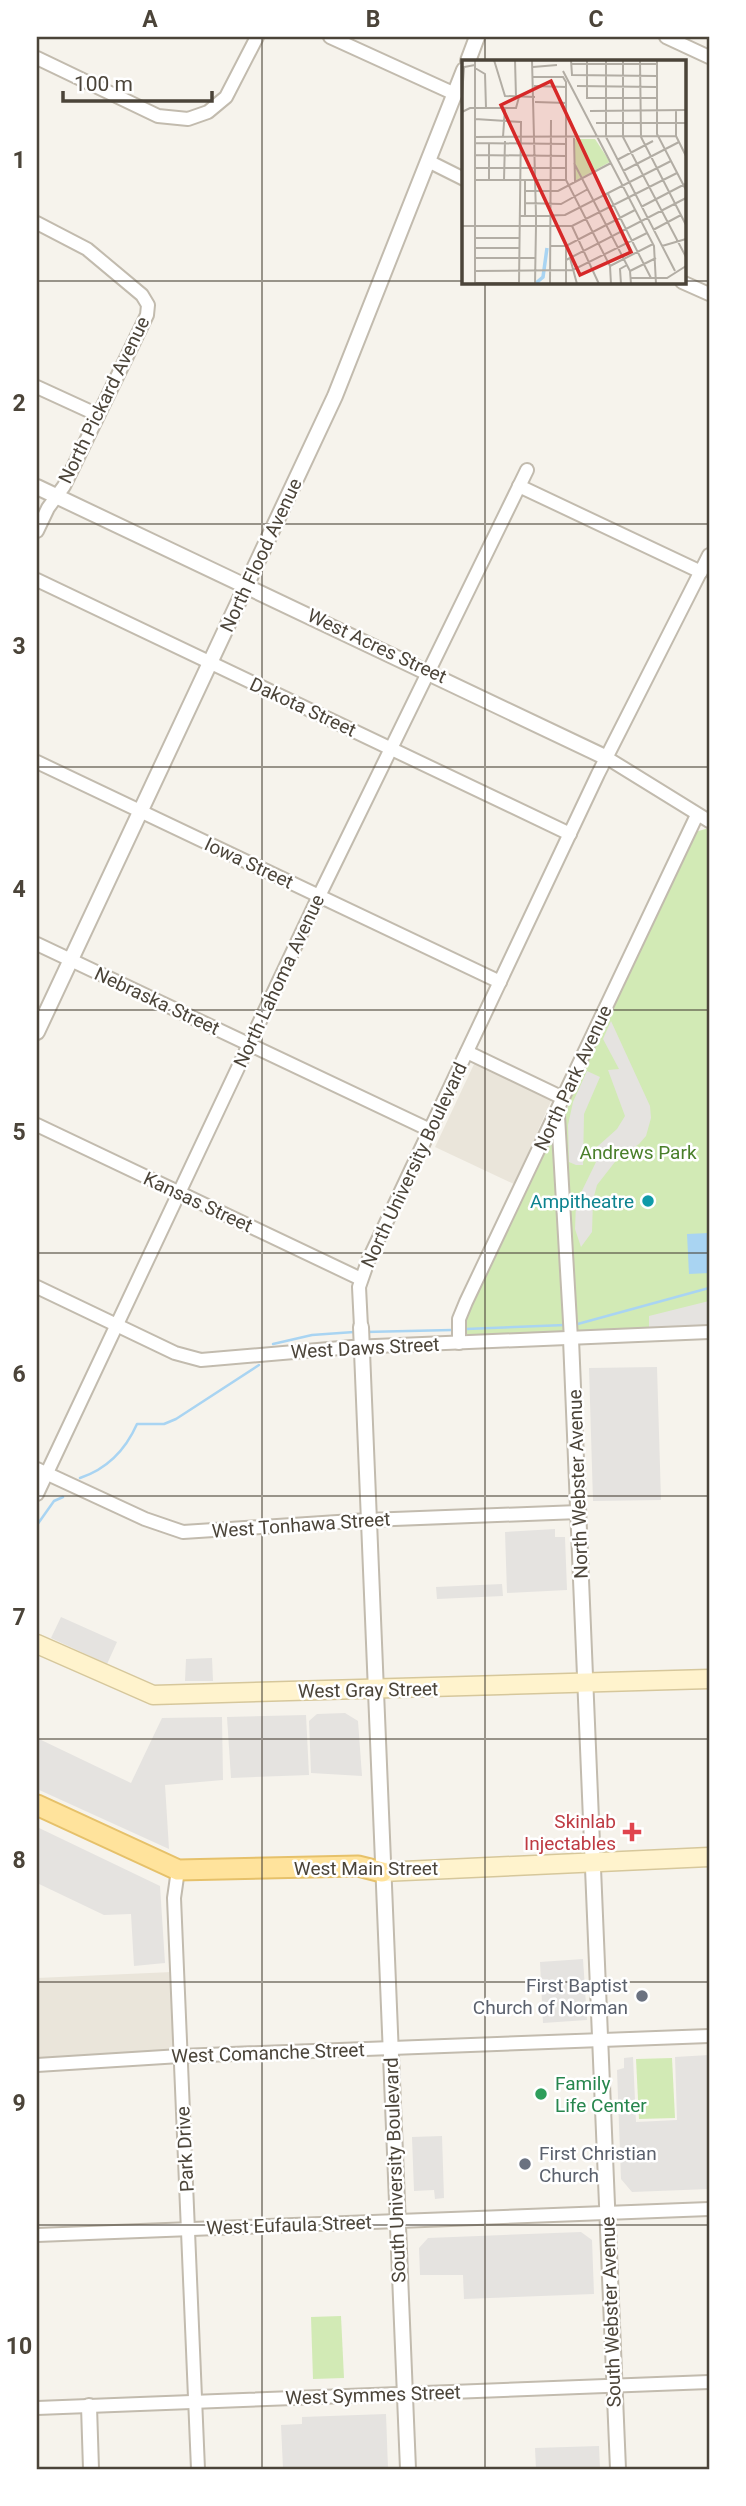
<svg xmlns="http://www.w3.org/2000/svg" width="746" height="2506" viewBox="0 0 746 2506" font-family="Roboto,sans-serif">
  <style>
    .residential { fill: #eae5da }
    .green { fill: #d2eab5 }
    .parking { fill: #e5e3e0 }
    .water { fill: #a9d4f2 }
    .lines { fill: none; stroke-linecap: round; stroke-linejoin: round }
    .stream { stroke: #a9d4f2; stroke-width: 2.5 }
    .minor-casing { stroke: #c2bbae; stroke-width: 16 }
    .tertiary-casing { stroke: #c2bbae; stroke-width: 18 }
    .secondary-casing { stroke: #d6c79b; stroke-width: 21 }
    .primary-casing { stroke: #e6c16a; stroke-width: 23 }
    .minor { stroke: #fff; stroke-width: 12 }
    .tertiary { stroke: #fff; stroke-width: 14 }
    .secondary { stroke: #fff3cd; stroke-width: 18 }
    .primary { stroke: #ffe39c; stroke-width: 19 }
    .grid { fill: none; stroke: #4b4439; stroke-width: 2; stroke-opacity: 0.55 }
    .culture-dot { fill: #0f9aa8; stroke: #fff; stroke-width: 2.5 }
    .health-dot { fill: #e0444e; stroke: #fff; stroke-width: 2.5 }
    .worship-dot { fill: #6b7280; stroke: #fff; stroke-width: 2.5 }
    .leisure-dot { fill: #2e9e5b; stroke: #fff; stroke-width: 2.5 }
    .labels { text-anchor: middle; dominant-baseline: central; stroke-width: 5; stroke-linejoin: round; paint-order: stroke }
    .street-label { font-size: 19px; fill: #4b4439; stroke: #fff }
    .park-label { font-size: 19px; fill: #4a7f2a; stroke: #fff }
    .culture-label { font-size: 19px; fill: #0d838f; stroke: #fff; text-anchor: end }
    .health-label { font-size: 19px; fill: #be3a42; stroke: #fff; text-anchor: end }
    .worship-label { font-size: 19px; fill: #5b616d; stroke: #fff; text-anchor: end }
    .leisure-label { font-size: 19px; fill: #27864d; stroke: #fff; text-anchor: start }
    .inset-river { fill: none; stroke: #a9d4f2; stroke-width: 3.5 }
    .inset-road { fill: none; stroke: #b2ada4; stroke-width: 2 }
    .view { fill: #d62828; fill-opacity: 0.15; stroke: #d62828; stroke-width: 3.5 }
    .inset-edge { fill: none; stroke: #4b4439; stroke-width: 3.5 }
    .neatline { fill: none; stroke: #4b4439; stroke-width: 2.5 }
    .grid-label { font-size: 23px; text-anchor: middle; font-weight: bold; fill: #4b4439 }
  </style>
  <rect width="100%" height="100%" fill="#f6f3ec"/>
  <g class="residential">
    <path d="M475,1062l77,37 -38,85 -79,-37z"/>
    <path d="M172,1972l5,80 -117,5 -23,5v-84z"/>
  </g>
  <g class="green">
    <path d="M709,828v498l-131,5 -14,-211 6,-21 125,-267z"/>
    <path d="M553,1144l12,189 -99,3 -1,-19 81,-172z"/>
    <path d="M672,2058l3,60 -36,1 -3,-60z"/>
    <path d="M341,2316l3,62 -31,1 -2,-62z"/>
  </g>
  <g class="parking">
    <path d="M611,1021l39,85 1,12 -5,18 -7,8 -21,14 -21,27 -4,15 -1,32 -11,15 -6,-18 1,-26 20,-41 -7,-8 28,-25 8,-13 -17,-46 11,-1 -16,-30z"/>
    <path d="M587,1071l13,6 -16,37 -1,51h-7l-7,-3 -1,-37 5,-23z"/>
    <path d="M709,1301v24l-60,3v-12z"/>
    <path d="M657,1367l4,133 -68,1 -4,-133z"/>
    <path d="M555,1529v8h10l2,53 -60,3 -2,-61z"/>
    <path d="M502,1584l1,12 -66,3 -1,-12z"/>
    <path d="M61,1617l56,25 -10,22 -56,-26z"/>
    <path d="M212,1658l1,23h-28l1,-22z"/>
    <path d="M345,1713l13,8 4,55 -51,-3 -2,-52 8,-7z"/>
    <path d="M306,1715l3,60 -78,3 -4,-61z"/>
    <path d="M222,1717l1,63 -58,5 4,64 -132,-60v-51l94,45 31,-65z"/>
    <path d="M37,1827l123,59 5,77 -31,3 -3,-52 -27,1 -67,-32z"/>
    <path d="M583,1959l4,61 -44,3 -3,-61z"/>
    <path d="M709,2055v134l-77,3 -11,-13 -4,-109 7,-2v-10l9,-1 3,65 41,-2 -2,-63z"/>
    <path d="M442,2136l2,62 -9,1 -1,-9 -20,1 -2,-54z"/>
    <path d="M581,2232l11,8 2,54 -130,5 -1,-24h-43l-1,-27 9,-10z"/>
    <path d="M386,2414l2,55h-105l-2,-44 21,-1v-7z"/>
    <path d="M599,2446l1,23h-64l-1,-21z"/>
  </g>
  <path class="water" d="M709,1233v40l-20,1 -2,-40z"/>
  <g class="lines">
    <g class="stream">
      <path d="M574,1325l135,-37"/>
      <path d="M466,1329l99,-4"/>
      <path d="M365,1332l87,-2"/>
      <path d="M273,1344l39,-9 42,-3"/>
      <path d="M80,1478c27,-9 45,-27 57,-54h27l12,-5 83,-54"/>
      <path d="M37,1525l17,-24 9,-4"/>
    </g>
    <defs>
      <g id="minor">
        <path d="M330,37l125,57"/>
        <path d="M666,37l43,20"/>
        <path d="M37,58l121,58 30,3 20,-7 18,-15 31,-60"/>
        <path d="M428,161l36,18"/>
        <path d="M37,223l50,26 55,46 6,10 -1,10 -83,171 -16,22 -11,23"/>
        <path d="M682,282l27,12"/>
        <path d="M37,387l61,28"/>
        <path d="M519,486l182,86"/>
        <path d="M37,580l533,254"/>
        <path d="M607,758l102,63"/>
        <path d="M37,762l463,220"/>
        <path d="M37,944l393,186"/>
        <path d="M467,1052l96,46"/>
        <path d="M558,1116l13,223"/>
        <path d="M37,1125l324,154"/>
        <path d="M37,1287l138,66 26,7 151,-13 357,-15"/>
        <path d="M361,1327l-2,-40 9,-26 230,-487 111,-219"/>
        <path d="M459,1343v-24l7,-17 231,-487"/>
        <path d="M37,1469l108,50 38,13 185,-12 211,-8"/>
        <path d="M37,1494l282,-598 208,-426"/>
        <path d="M178,1870l-4,28 24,571"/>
        <path d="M37,2065l143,-9 529,-20"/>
        <path d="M37,2235l672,-26"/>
        <path d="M37,2408l672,-26"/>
      </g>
      <g id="tertiary">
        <path d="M468,61l9,-24"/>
        <path d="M37,487l570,271"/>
        <path d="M37,1032l298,-636 129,-326"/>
        <path d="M361,1327l47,1142"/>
        <path d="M571,1339l47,1130"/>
        <path d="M89,2406l2,63"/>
      </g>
      <g id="secondary">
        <path d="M37,1644l116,51 556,-16"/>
        <path d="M382,1872l327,-15"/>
      </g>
      <path id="primary" d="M37,1805l141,65 180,-4 24,6"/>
    </defs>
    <use href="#minor" class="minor-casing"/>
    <use href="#tertiary" class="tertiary-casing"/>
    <use href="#secondary" class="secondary-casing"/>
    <use href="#primary" class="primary-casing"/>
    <use href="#minor" class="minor"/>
    <use href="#tertiary" class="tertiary"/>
    <use href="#secondary" class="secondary"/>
    <use href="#primary" class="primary"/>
  </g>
  <path class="grid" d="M262,37v2432M485,37v24M37,281h427M685,281h24M485,282v2187M37,524h672M37,767h672M37,1010h672M37,1253h672M37,1496h672M37,1739h672M37,1982h672M37,2225h672"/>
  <circle class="culture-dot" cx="648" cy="1201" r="7"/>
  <path class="health-dot" d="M628.5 1821.5h7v7h7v7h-7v7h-7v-7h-7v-7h7z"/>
  <g class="worship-dot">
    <circle cx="642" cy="1996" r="7"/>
    <circle cx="525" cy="2164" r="7"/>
  </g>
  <circle class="leisure-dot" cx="541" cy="2094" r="7"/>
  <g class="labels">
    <g class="street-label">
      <text transform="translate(104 400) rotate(-64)">North Pickard Avenue</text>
      <text transform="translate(261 555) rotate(-65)">North Flood Avenue</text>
      <text transform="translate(377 646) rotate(25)">West Acres Street</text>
      <text transform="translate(303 707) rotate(25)">Dakota Street</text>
      <text transform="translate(249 863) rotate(25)">Iowa Street</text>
      <text transform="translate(279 981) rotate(-65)">North Lahoma Avenue</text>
      <text transform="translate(157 1001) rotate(25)">Nebraska Street</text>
      <text transform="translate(573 1078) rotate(-65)">North Park Avenue</text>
      <text transform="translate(414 1165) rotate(-65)">North University Boulevard</text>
      <text transform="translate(198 1202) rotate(25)">Kansas Street</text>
      <text transform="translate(365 1348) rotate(-3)">West Daws Street</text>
      <text transform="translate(578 1484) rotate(-92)">North Webster Avenue</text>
      <text transform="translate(301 1525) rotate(-4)">West Tonhawa Street</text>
      <text transform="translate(368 1690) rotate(-1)">West Gray Street</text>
      <text x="366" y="1868">West Main Street</text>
      <text transform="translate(268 2053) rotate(-2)">West Comanche Street</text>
      <text transform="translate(185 2149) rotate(-93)">Park Drive</text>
      <text transform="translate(395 2170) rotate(-92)">South University Boulevard</text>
      <text transform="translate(289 2225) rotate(-2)">West Eufaula Street</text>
      <text transform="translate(611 2312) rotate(-92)">South Webster Avenue</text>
      <text transform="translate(373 2395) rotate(-2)">West Symmes Street</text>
    </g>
    <g class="park-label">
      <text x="638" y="1152">Andrews Park</text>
    </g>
    <g class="culture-label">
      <text x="634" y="1201">Ampitheatre</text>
    </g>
    <g class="health-label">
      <text x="616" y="1821">Skinlab<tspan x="616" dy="22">Injectables</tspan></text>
    </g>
    <g class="worship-label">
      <text x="628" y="1985">First Baptist<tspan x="628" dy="22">Church of Norman</tspan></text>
      <text x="539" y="2153" text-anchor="start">First Christian<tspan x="539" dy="22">Church</tspan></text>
    </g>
    <g class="leisure-label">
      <text x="555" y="2083">Family<tspan x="555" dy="22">Life Center</tspan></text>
    </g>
  </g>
  <g transform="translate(462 60)">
    <rect width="224" height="224" fill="#f6f3ec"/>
    <path d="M113,79h20l15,23 -35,19z" fill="#d2eab5"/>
    <path class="inset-river" d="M74,223l7,-6 4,-29"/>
    <path class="inset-road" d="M13,0v224M32,0l11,36 30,1M53,0l1,37M109,0l1,15 85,1M125,0v38h70M144,0v77l69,134M161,0v77l63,120M178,0l1,77 45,88M195,0v74l29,56M109,4h86M71,7l24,-2M13,8l10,6 1,34M101,11l91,175 2,38M71,17h30l3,5v98l44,86 1,18M72,26l33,1M115,26l80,1M0,36l2,-29 11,-2M73,42l32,1M214,50v26l10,20M128,51l96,-1M0,52l8,-4h46l3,-11M13,59l46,3 -2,162M134,63h90M13,77l201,-1M41,77l2,-29M112,78l1,44M13,83l91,1M13,95l91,1M155,100l36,-19M112,103l56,108 1,13M13,108h91M161,111l56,-29M13,120h91M27,120v-37M42,120l1,-39M63,131h33l53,-28M146,134l43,84M63,143l36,1 27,-15M179,147l44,-23M57,156h17l-4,-156M63,156v-36M0,166h110l105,-53M74,166v-10l29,-1 106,-54M110,166l27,58M191,170l28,-15M13,178h44M89,186h15l69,-36M200,186l24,-7M13,188h44M13,198h61M108,198l7,26M104,200l120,-62M148,206l43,-22M13,211l98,-1 74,-37M168,211l26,-13M169,218h36l19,-12M13,223h44M73,224l1,-58M88,224l1,-164M104,224v-38M159,224l-1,-15 7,-4"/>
    <path class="view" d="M89,21l80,171 -51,23 -79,-170z"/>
    <rect width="224" height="224" class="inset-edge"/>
  </g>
  <rect width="746" height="2506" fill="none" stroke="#ffffff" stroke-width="77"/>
  <path d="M63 91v10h149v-10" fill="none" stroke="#4b4439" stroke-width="3.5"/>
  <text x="74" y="91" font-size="21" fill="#4b4439" stroke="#ffffff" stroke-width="5" paint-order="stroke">100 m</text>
  <rect x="38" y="38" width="670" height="2430" class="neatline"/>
  <g class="grid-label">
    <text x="150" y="27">A</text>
    <text x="373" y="27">B</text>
    <text x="596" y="27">C</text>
    <text x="19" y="168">1</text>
    <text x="19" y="411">2</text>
    <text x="19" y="654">3</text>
    <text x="19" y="897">4</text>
    <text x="19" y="1140">5</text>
    <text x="19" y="1382">6</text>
    <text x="19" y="1625">7</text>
    <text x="19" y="1868">8</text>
    <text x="19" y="2111">9</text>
    <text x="19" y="2354">10</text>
  </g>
</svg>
